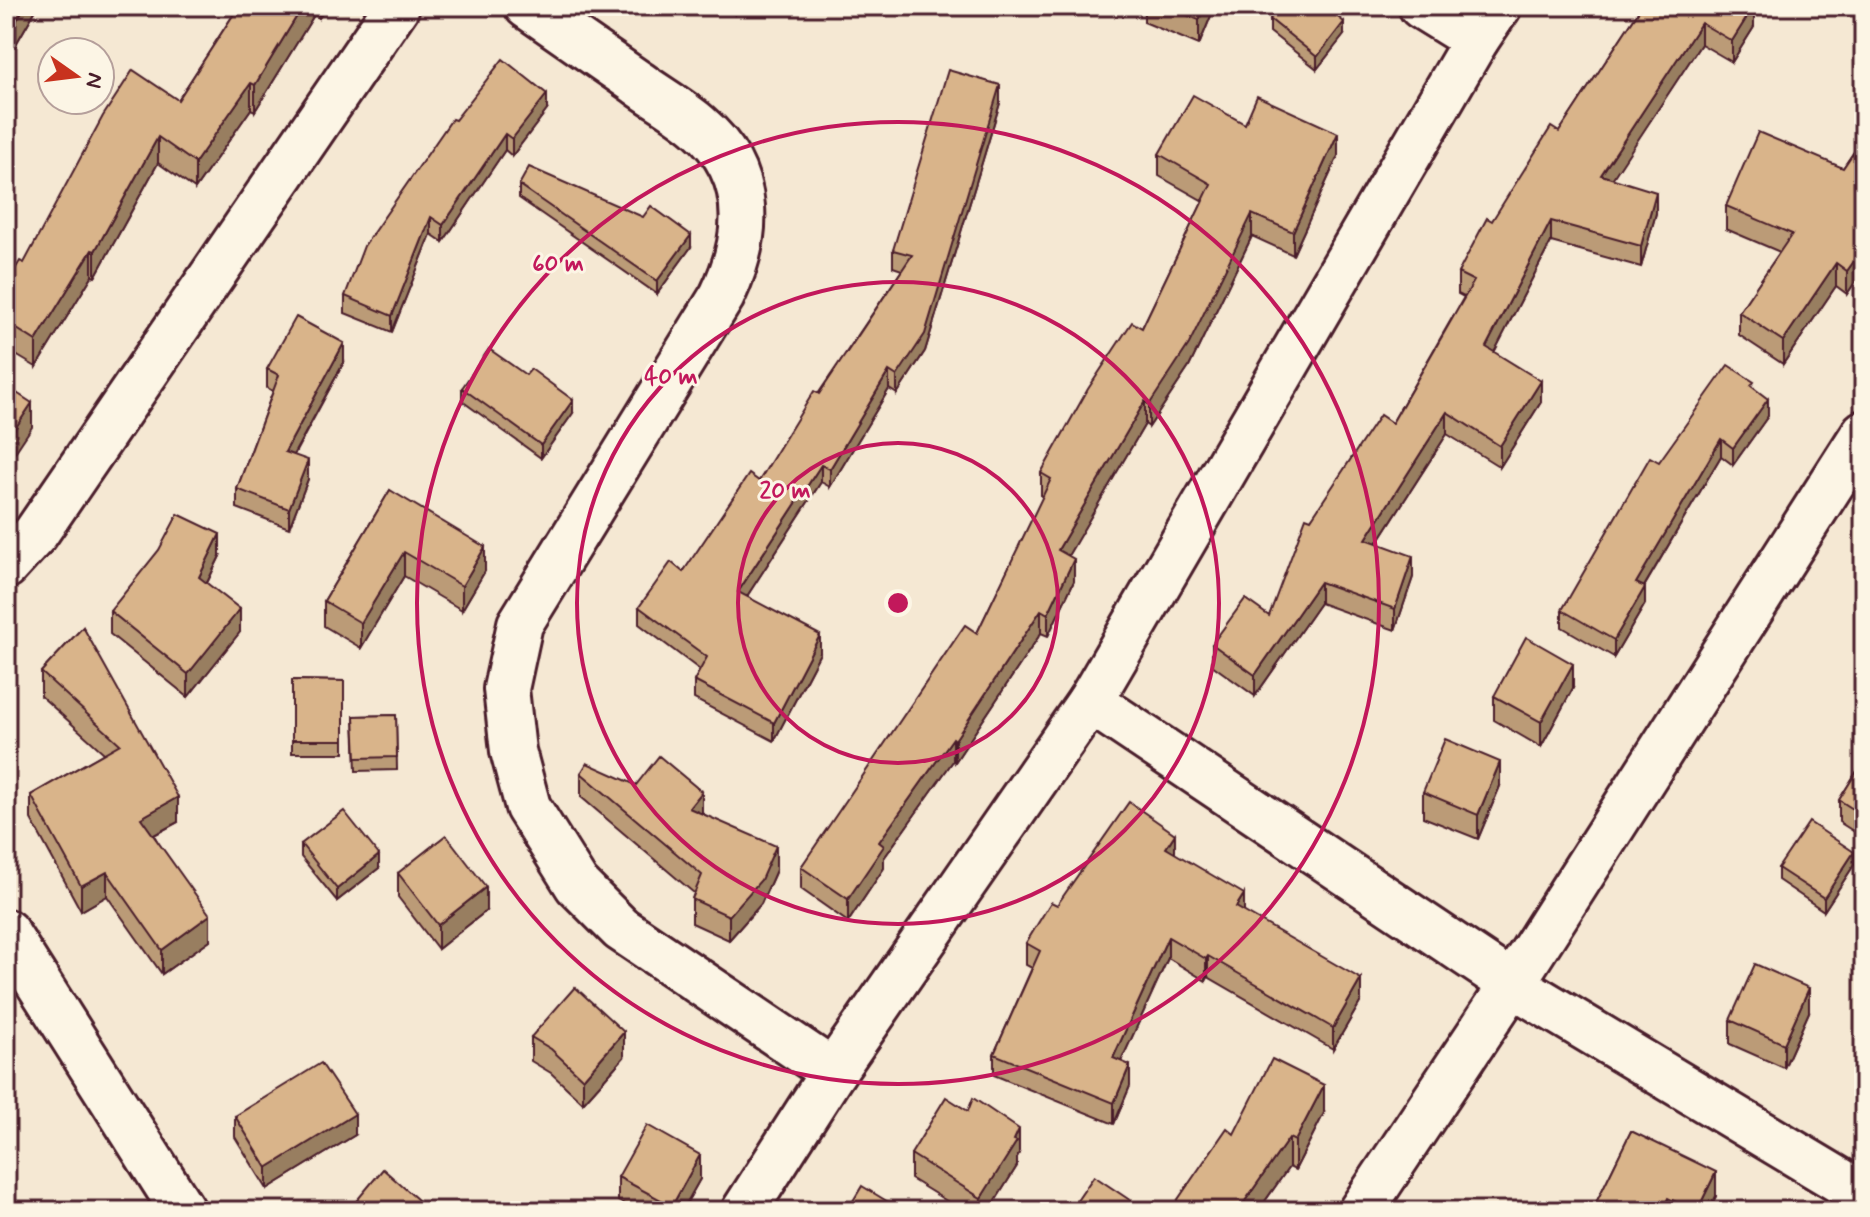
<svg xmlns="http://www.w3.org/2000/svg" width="1870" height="1217" viewBox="0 0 1870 1217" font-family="Mynerve,sans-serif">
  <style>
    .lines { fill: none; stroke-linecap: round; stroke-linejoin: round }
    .minor-casing { stroke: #4a1f2b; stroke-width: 50 }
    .minor { stroke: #fcf5e5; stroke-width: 44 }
    .wall { fill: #bb9b77; stroke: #4a1f2b; stroke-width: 2 }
    .shaded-wall { fill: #987e61; stroke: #4a1f2b; stroke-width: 2 }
    .building { fill: #d9b48a; stroke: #4a1f2b; stroke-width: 2 }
    .ring { fill: none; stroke: #c2185b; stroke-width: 4 }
    .centre { fill: #c2185b; stroke: #fcf5e5; stroke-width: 4 }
    .ring-label { font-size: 24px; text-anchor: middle; font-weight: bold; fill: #c2185b; stroke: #fcf5e5; stroke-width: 6; stroke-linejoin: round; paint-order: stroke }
  </style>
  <rect width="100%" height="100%" fill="#f5e8d3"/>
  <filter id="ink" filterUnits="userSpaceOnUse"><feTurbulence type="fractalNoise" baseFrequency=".0125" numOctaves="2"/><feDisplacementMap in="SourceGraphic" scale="16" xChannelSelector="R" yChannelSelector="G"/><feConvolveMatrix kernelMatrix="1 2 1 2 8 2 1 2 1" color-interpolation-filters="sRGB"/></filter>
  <g filter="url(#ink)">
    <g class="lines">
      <defs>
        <g id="minor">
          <path d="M527,6c37,26 74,51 111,77 19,14 41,26 60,42 56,47 53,111 24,171l-202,328 -14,65 7,62 15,56 49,78 44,44 212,143"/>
          <path d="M1421,6l55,34"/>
          <path d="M6,566l30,-33 361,-527"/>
          <path d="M1090,701l422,283 352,211"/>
          <path d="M6,932l177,279"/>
          <path d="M744,1211l89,-139 257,-371 386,-661 23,-34"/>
          <path d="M1361,1211l151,-227 352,-551"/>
        </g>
      </defs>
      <use href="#minor" class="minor-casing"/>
      <use href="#minor" class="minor"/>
    </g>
    <g class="wall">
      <path d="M6,6h32l-26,45 -6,-4z"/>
      <path d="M239,6h88l-8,12 -5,-3 -59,96 -4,-2 -56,80 -37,-26 -63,114 -3,-1 -56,91 -30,-18v-65l172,-184z"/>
      <path d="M721,6h20l-6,9z"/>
      <path d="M1144,6h71l-16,39 -55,-23z"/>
      <path d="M1637,6h117v21l-22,35 -31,-18 -89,134 44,35 -15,54 -90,-25 -57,110 47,50 -41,65 -53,-33 -70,109 36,34 -18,53 -75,-27 -65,93 -43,-31v-21l57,-28 42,-97 81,-96 72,-126 -6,-3v-21l34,-52 67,-89 81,-123z"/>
      <path d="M1270,19l74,16 -27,34 -47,-37z"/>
      <path d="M1000,103l-75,248 -28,43 -8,-5 -59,98 -9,-5 -74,114 73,57 -46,88 -80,-42v-18l6,-11 -61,-46v-17l44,-35 76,-91 143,-211 -9,-3v-17z"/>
      <path d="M547,110l-35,46 -7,-6 -62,92 -12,-8 -39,98 -47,-19v-17l110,-176z"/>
      <path d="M1245,124l93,32 -45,99 -41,-19 -63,131 -40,60 -4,-3 -77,131 6,26 -26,55 -7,-3 -86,129 -2,-1 -69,97v10l-36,54 -47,-33v-22l176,-234 66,-136 -2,-1v-23l101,-145 61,-127 -44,-25v-22z"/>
      <path d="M1864,137v132l-17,25 -11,-8 -53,78 -44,-29v-23l41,-60 -54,-23v-23l117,-38z"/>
      <path d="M519,185l172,62 -34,47 -138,-96z"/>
      <path d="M344,362l-50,93 14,24 -19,49 -52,-20v-19l36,-98 -6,-3v-19z"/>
      <path d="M462,388l111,25 -32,45 -79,-57z"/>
      <path d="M1754,388l14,28 -35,49 -12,-9 -77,131 1,17 -31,53 -52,-30v-17l97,-148z"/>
      <path d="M390,490l95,81 -23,39 -58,-34 -43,72 -37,-22v-25z"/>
      <path d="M220,556l-13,27 33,49 -52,65 -78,-63v-23z"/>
      <path d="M83,627l95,195 -24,13 56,105 -48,34 -55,-78 -26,15 -50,-92v-24l73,-42 -63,-57v-24z"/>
      <path d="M292,680l52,1v72h-52z"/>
      <path d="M1573,688l-32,59 -47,-27v-24z"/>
      <path d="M396,715l1,55 -41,1 -2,-55z"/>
      <path d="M1864,760v78l-25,-16v-22z"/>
      <path d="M581,773l121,40 74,57 -15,34 -32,36 -37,-17v-24l2,-6 -113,-96z"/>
      <path d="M1500,786l-22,53 -55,-22v-25z"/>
      <path d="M301,844l78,24 -42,33 -36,-44z"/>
      <path d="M1175,854l69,58 117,89 -28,48 -125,-72 -2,4 -38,-23 -47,103 9,25 -16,38 -120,-49v-21l38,-86 -6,-3v-22l31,-38z"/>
      <path d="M1854,865l-30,46 -46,-31v-12z"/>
      <path d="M398,873l88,38 -48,38 -40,-52z"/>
      <path d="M1809,1012l-25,56 -54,-24v-24z"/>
      <path d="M531,1037l93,20 -41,46 -32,-30 -20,-12z"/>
      <path d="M1324,1113l-29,57 -6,-3 -31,44h-88l64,-77z"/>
      <path d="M235,1116l120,19 -88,54 -32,-52z"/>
      <path d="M1631,1131l85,65 -7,15h-117z"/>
      <path d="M1019,1153l-2,4v9l-28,45h-26l-52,-32v-25z"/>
      <path d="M618,1177l82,2 -18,32h-45l-19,-10z"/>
    </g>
    <g class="shaded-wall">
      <path d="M25,6h13l-26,45v-23z"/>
      <path d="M303,6h11v9l-59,96v-26z"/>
      <path d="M319,6h8l-8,12z"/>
      <path d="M735,6h6l-6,9z"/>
      <path d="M1205,6h10l-16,39v-25z"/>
      <path d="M1754,6v21l-22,35v-21z"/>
      <path d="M1344,22v13l-27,34v-12z"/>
      <path d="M1701,23v21l-100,152v-21z"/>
      <path d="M251,83v26l-56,80v-26z"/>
      <path d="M1000,85v18l-75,248 -28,43v-18z"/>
      <path d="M547,94v16l-35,46v-17z"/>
      <path d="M1338,133v23l-45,99v-23z"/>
      <path d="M505,134v16l-62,92v-17z"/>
      <path d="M158,137v26l-63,114v-26z"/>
      <path d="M1656,192v21l-15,54v-21z"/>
      <path d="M1252,214v22l-63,131 -40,60v-22z"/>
      <path d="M431,217v17l-39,98v-16z"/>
      <path d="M1551,221v21l-65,126v-21z"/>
      <path d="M691,235v12l-34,47v-13z"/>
      <path d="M1864,247v22l-17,25v-23z"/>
      <path d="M92,250v26l-56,91v-26z"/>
      <path d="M1836,263v23l-53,78v-23z"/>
      <path d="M344,343v19l-59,108v-18z"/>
      <path d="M889,371v18l-59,98v-18z"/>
      <path d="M1541,381v21l-41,65v-21z"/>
      <path d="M1768,399v17l-35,49v-17z"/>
      <path d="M573,400v13l-32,45v-13z"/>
      <path d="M1145,401v23l-87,149v-23z"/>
      <path d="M32,403v24l-26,39v-24z"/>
      <path d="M1447,412v22l-81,126v-21z"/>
      <path d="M1721,439v17l-85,144v-17z"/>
      <path d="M308,460v19l-19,49v-19z"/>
      <path d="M821,465v17l-83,128v-18z"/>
      <path d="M220,534v22l-21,43v-22z"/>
      <path d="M485,547v24l-23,39v-24z"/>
      <path d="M404,552v24l-43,72v-25z"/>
      <path d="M1413,556v21l-18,53v-21z"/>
      <path d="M1074,559v22l-26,55v-22z"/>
      <path d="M1320,582v21l-65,93v-21z"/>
      <path d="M1645,587v17l-31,53v-17z"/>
      <path d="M240,609v23l-52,65v-23z"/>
      <path d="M1041,610v23l-86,129v-22z"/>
      <path d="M820,635v18l-46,88v-18z"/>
      <path d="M1573,664v24l-32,59v-25z"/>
      <path d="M953,738v23l-69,97v10l-36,54v-23l31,-57z"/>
      <path d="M1500,762v24l-22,53v-24z"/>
      <path d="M702,792v24l-13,-8z"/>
      <path d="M178,797v25l-37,20v-24z"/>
      <path d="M1175,834v21l-9,-7z"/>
      <path d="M776,846v24l-15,34 -32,36v-24z"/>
      <path d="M1854,852v13l-30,46v-13z"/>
      <path d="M379,855v13l-42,33v-12z"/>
      <path d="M107,872v24l-26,15v-25z"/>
      <path d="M486,887v24l-48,38v-24z"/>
      <path d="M1244,894v21l-8,-8z"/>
      <path d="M210,915v25l-48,34v-24z"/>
      <path d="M1168,937v21l-55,121v-21z"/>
      <path d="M1208,956v21l-2,4v-22z"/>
      <path d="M1361,979v22l-28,48v-21z"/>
      <path d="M1809,988v24l-25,56v-24z"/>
      <path d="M624,1032v25l-41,46v-24z"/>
      <path d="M1130,1065v21l-16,38v-21z"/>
      <path d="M1324,1085v28l-29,57v-29z"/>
      <path d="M355,1114v21l-88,54v-21z"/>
      <path d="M1019,1129v24l-2,4v9l-28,45h-8v-13z"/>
      <path d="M1289,1138v29l-31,44h-20z"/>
      <path d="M700,1155v24l-18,32h-10v-5z"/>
      <path d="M1716,1172v24l-7,15h-12z"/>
      <path d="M1668,1198v13h-6z"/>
    </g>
    <g class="building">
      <path d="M6,6h19l-13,22 -6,-3z"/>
      <path d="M239,6h64l-48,79 -4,-2 -56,80 -37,-26 -63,114 -3,-1 -56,91 -30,-19v-38l14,-23 4,2 79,-147 30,-46 45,30z"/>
      <path d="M1164,6h41l-6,14z"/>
      <path d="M1280,6h44l20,16 -27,35 -47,-38z"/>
      <path d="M1642,6h112l-22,35 -31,-18 -100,152 55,17 -15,54 -90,-25 -65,126 55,34 -41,65 -53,-34 -81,127 47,17 -18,53 -75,-27 -65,93 -43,-31 33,-45 24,17 37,-99 5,2 69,-104 12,8 82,-142 -16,-8 29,-55 5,3 59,-94 8,5z"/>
      <path d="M503,59l44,35 -35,45 -7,-5 -62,91 -12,-8 -39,99 -47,-20 19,-50 88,-127 3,1z"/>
      <path d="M948,70l52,15 -75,249 -28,42 -8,-5 -59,98 -9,-4 -83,127 82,43 -46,88 -80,-42 13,-24 -68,-50 32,-45 12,10 66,-98 10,7 55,-90 5,3 93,-139 -19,-5z"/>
      <path d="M1193,95l52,29 12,-28 81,37 -45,99 -41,-18 -63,130 -40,61 -4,-4 -87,149 16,9 -26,55 -7,-4 -86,130 -2,-2 -74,104 5,4 -36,53 -47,-32 164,-242 12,8 74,-154 -10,-6 47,-84 44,-67 10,6 69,-144 -52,-30z"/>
      <path d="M1758,132l85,36 21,-31v110l-17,24 -11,-8 -53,78 -44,-29 53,-78 -66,-28z"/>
      <path d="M529,167l114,50 8,-11 40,29 -34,46 -138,-96z"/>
      <path d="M296,317l48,26 -59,109 23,8 -19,49 -52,-20 42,-114 -12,-6z"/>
      <path d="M489,349l37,26 5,-6 42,31 -32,45 -79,-57z"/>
      <path d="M1728,365l26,17 -3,4 17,13 -35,49 -12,-9 -85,144 9,4 -31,53 -52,-30 88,-153 9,5z"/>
      <path d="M6,386l26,17 -26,39z"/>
      <path d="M390,490l95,57 -23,39 -58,-34 -43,71 -37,-22z"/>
      <path d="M178,514l42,20 -21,43 41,32 -52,65 -78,-63 49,-61z"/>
      <path d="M83,627l95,170 -37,21 69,97 -48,35 -55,-78 -26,14 -50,-91 89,-51 -79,-72z"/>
      <path d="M1526,637l47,27 -32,58 -47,-26z"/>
      <path d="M292,680l52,1v59h-52z"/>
      <path d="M396,715l1,42 -41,1 -2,-42z"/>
      <path d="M1445,739l55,23 -22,53 -55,-23z"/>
      <path d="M659,756l43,36 -13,16 87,38 -15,34 -32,36 -37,-17 10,-24 -121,-102 6,-10 49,22z"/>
      <path d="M1864,760v56l-25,-16z"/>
      <path d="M1129,802l46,32 -9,14 78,46 -8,13 125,72 -28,49 -125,-72 -2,3 -38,-22 -55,121 17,7 -16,38 -120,-49 46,-103 -14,-8 25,-41 6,3z"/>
      <path d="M344,811l35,44 -42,34 -36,-45z"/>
      <path d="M1809,822l45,30 -30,46 -46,-30z"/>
      <path d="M446,835l40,52 -48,38 -40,-52z"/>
      <path d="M1755,964l54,24 -25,56 -54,-24z"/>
      <path d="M575,987l49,45 -41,47 -32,-30 -20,-12z"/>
      <path d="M1272,1059l52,26 -29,56 -6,-3 -51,73h-5l-7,-5 -4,5h-52l57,-83 7,6z"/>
      <path d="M321,1063l34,51 -88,54 -32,-52z"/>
      <path d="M946,1097l22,14 5,-13 46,31 -5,11 3,1 -36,57 -70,-44z"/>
      <path d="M647,1125l53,30 -28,51 -54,-29z"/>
      <path d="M1631,1131l85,41 -19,39h-2l-27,-13 -6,13h-70z"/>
      <path d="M383,1169l35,31v11h-70z"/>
      <path d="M1094,1176l52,35h-76z"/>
      <path d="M862,1186l41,25h-56z"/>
    </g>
  </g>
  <g class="ring">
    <circle cx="898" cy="603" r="160"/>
    <circle cx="898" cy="603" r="321"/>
    <circle cx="898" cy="603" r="481"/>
  </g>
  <circle cx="898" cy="603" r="12" class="centre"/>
  <g class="ring-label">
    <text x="558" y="271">60 m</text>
    <text x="671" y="384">40 m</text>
    <text x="785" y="498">20 m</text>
  </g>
  <rect width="1870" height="1217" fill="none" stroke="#fcf5e5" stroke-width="32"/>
  <rect x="16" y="16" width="1838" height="1185" fill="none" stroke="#4a1f2b" stroke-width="3" filter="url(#ink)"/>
  <g transform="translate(76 76) rotate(104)"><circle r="38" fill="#fcf5e5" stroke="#b59f9b" stroke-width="2"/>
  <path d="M0-6L14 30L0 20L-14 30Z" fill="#c8321e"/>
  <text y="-12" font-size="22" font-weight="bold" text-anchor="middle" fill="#4a1f2b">N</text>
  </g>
</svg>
